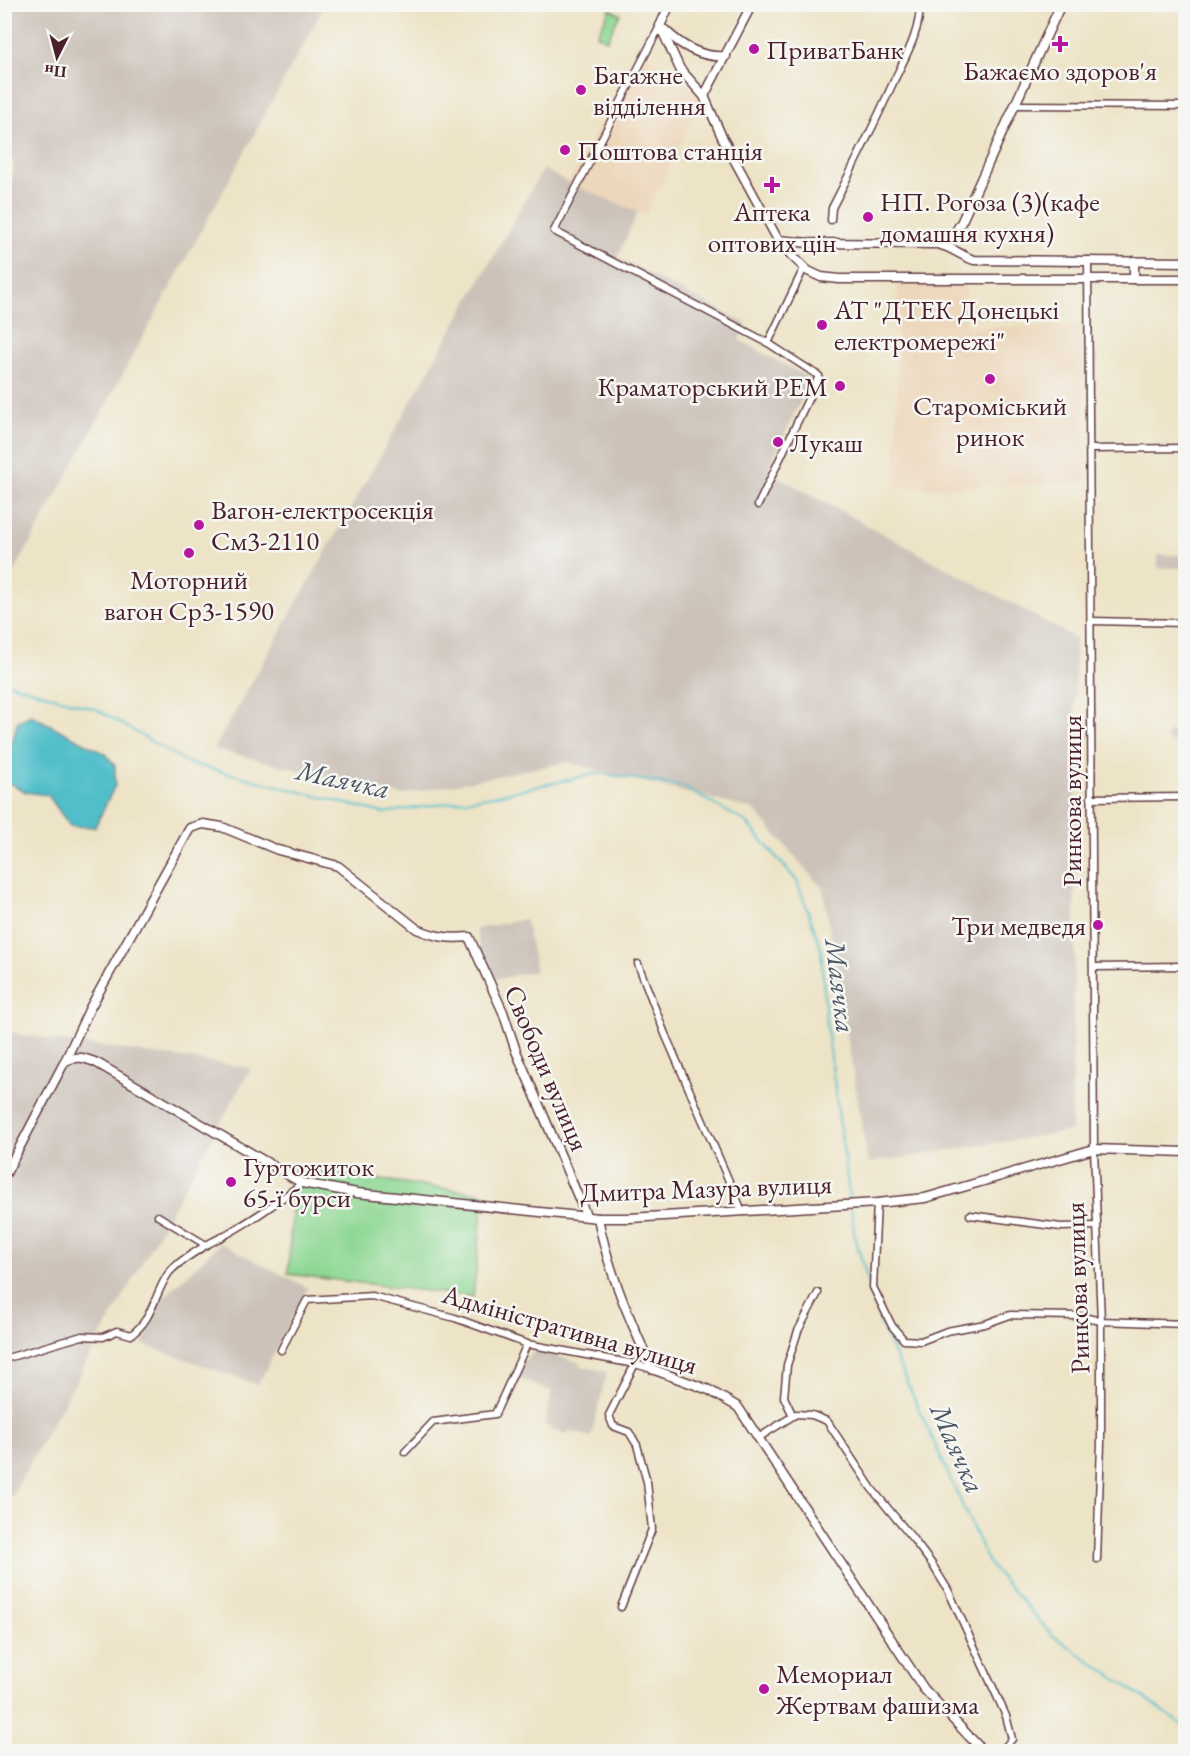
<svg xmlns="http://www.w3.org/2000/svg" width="1190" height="1756" viewBox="0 0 1190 1756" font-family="'EB Garamond',serif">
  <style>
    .built { fill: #edd7bb }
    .industrial { fill: #ccc2b9 }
    .green { fill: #8dd793; stroke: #6c7b5f; stroke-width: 1.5 }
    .water { fill: #51bfca; stroke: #4e6f7a; stroke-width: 1.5 }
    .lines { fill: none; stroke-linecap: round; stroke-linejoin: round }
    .stream { stroke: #51bfca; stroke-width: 2 }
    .street-casing { stroke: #623c42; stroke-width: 9 }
    .secondary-casing { stroke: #623c42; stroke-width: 11 }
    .street { stroke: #fff; stroke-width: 6 }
    .secondary { stroke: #fff; stroke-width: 8 }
    .poi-dot { fill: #b5179e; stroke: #f6f6f2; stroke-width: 2 }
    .labels { text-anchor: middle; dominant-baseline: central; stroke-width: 5; stroke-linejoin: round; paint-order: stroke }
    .poi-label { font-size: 27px; fill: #4a1f2b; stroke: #f6f6f2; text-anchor: start }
    .street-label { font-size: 27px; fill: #4a1f2b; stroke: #f6f6f2 }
    .water-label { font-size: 28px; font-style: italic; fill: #4c5763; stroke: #f6f6f2 }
  </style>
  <rect width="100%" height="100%" fill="#f6f6f2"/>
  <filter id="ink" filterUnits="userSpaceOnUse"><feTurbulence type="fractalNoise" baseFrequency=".0167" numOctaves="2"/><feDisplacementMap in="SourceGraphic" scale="12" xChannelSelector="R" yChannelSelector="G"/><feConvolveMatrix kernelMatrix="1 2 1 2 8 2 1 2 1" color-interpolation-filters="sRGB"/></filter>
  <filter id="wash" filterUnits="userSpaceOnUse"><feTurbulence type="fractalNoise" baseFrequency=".008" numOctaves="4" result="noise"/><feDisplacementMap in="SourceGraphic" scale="24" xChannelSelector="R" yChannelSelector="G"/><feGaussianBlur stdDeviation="1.35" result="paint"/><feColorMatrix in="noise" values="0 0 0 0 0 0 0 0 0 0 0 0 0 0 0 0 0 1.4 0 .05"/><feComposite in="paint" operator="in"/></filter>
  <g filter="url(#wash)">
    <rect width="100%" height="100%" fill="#ede3c6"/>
    <g class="built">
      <path d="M640,51l64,45 -59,120 -76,-33z"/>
      <path d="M965,280l1,48 117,-3 2,158 -189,6 2,-206z"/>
    </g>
    <g class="industrial">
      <path d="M5,5h320l-320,584 -1,-370 10,-56 -9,-13z"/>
      <path d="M543,169l26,14 69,29 -21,46 130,66 -8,16 72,39 -44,92 308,167v289l-4,204 -203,32 -45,-274 -69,-79 -187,-48 -166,33 -187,-46z"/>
      <rect x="1158" y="555" width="27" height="13"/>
      <path d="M1167,732l18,1v9l-18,-1z"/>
      <path d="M525,919l11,52 -49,10 -11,-52z"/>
      <path d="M5,1029l16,6 230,33 -246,440z"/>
      <path d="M220,1243l88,45 -50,97 -116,-41 18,-43z"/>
      <path d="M537,1349l13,2 2,4 29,8v3l26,6 -16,65 -22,-6 -2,3 -17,-4 1,-3 -6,-1 7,-35 -36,-14 6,-14z"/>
    </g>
    <g class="green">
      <path d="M610,9l10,5 -13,26 -10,-5z"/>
      <path d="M295,1168l189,26 -11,103 -185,-23z"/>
    </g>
    <path class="water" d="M31,715l75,39 9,12v19l-20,42 -25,-1 -22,-31 -22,-3 -21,-11v-12l13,-48z"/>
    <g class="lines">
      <g class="stream">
        <path d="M4,682l94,28 90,53 195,50 110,-17 106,-23 82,13 65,36 51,59 24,67 5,73 24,180"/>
        <path d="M851,1206l4,32 27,89 107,237 63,71 134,92"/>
      </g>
    </g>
  </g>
  <g filter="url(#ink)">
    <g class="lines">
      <defs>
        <g id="street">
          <path d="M660,26l-106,205 214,112 51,33 -61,129"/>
          <path d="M1016,105l170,1"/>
          <path d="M831,220l1,-12c21,-41 42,-83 61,-125 12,-26 27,-50 27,-79"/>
          <path d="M1088,260l6,889 7,172v122l-4,116"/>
          <path d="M768,343l36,-75"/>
          <path d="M1089,449l97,-1"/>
          <path d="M1091,621l95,2"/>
          <path d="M1091,798l95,-1"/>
          <path d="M638,964l27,70 77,177"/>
          <path d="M1094,967l92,-1"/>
          <path d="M877,1203l-4,84 19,39 12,14 17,1 26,-10 38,-7 25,-9 68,1 23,5 85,3"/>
          <path d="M970,1215l91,12 35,-1"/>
          <path d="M158,1216l48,29c35,-17 66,-38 96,-62"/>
          <path d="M281,1350l26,-50 65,-4 83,22 72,26 108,20 17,5"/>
          <path d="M4,1359l78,-23 21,1 14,-6 14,4c22,-16 23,-40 37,-61 10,-13 25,-20 38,-29"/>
          <path d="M793,1416l3,-2 16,1 15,6 45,68 41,50 19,25 16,26 48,104 10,22 6,23 -11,13"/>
          <path d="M758,1438l35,-22 -9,-19 3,-32 11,-34 20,-38"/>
          <path d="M405,1452l28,-30 62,-8 32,-70"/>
          <path d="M621,1607l31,-78 -5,-47 -10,-37 -8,-13 -16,-6 -4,-11 26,-51"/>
        </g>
        <g id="secondary">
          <path d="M660,26l20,43 24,27 18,41 56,103 13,15 17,16 13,6 18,2h347"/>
          <path d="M660,26l10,-22"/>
          <path d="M665,30c16,16 37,28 61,26"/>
          <path d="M704,96l48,-92"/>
          <path d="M778,240l31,3 128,1c14,2 24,12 37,16l212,2"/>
          <path d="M947,246l15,-25 99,-217"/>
          <path d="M1134,261v18"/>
          <path d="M65,1061c13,-6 20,-3 32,2l205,120 55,10 241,25h32l247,-15 48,-5 169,-49 92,3"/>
          <path d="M4,1177l61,-116 25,-53 100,-180 13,-4 19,3 56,23 60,16 79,63c19,8 32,10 52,8l34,75 13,39 70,164"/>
          <path d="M598,1218c11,56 31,99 54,151l57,21 29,17 186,282 60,63"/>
        </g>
      </defs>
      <use href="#street" class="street-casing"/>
      <use href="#secondary" class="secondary-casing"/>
      <use href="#street" class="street"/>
      <use href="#secondary" class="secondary"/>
    </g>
  </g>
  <g class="poi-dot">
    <path d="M1057 35h6v6h6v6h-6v6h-6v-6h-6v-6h6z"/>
    <circle cx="754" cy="49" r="6"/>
    <circle cx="581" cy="90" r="6"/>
    <circle cx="565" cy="150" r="6"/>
    <path d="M769 176h6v6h6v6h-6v6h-6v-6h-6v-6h6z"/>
    <circle cx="868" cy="217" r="6"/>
    <circle cx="822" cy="325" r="6"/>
    <circle cx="990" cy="379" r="6"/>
    <circle cx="840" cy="386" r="6"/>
    <circle cx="778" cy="442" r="6"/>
    <circle cx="199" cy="525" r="6"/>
    <circle cx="189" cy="553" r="6"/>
    <circle cx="1098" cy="925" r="6"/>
    <circle cx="231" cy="1182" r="6"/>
    <circle cx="764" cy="1689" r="6"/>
  </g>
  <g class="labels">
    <g class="poi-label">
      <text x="766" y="49">ПриватБанк</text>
      <text x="1060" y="70" text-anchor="middle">Бажаємо здоров'я</text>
      <text x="593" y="74">Багажне<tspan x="593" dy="31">відділення</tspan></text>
      <text x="577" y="150">Поштова станція</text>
      <text x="880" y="201">НП. Рогоза (3)(кафе<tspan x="880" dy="31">домашня кухня)</tspan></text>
      <text x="772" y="211" text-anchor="middle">Аптека<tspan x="772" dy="31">оптових цін</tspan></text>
      <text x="834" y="309">АТ "ДТЕК Донецькі<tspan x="834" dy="31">електромережі"</tspan></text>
      <text x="828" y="386" text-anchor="end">Краматорський РЕМ</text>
      <text x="990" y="405" text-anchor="middle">Староміський<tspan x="990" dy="31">ринок</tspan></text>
      <text x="790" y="442">Лукаш</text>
      <text x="211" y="509">Вагон-електросекція<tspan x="211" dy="31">См3-2110</tspan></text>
      <text x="189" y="579" text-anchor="middle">Моторний<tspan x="189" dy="31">вагон Ср3-1590</tspan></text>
      <text x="1086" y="925" text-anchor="end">Три медведя</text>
      <text x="243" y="1166">Гуртожиток<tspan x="243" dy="31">65-ї бурси</tspan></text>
      <text x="776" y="1673">Мемориал<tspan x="776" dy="31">Жертвам фашизма</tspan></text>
    </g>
    <g class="street-label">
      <text transform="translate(1071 801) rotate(-90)">Ринкова вулиця</text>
      <text transform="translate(547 1068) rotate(67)">Свободи вулиця</text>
      <text transform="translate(706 1188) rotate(-2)">Дмитра Мазура вулиця</text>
      <text transform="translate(1077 1288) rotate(-92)">Ринкова вулиця</text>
      <text transform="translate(570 1329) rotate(16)">Адміністративна вулиця</text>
    </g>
    <g class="water-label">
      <text transform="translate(343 779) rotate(12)">Маячка</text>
      <text transform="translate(841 986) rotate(83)">Маячка</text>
      <text transform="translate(958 1448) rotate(66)">Маячка</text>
    </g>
  </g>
  <rect width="1190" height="1756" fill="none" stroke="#f6f6f2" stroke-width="24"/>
  <g transform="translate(57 57) rotate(186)" stroke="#f6f6f2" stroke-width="4.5" paint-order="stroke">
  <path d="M0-4.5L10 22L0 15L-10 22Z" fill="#4a1f2b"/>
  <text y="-9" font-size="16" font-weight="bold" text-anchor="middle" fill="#4a1f2b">Пн</text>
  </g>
</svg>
